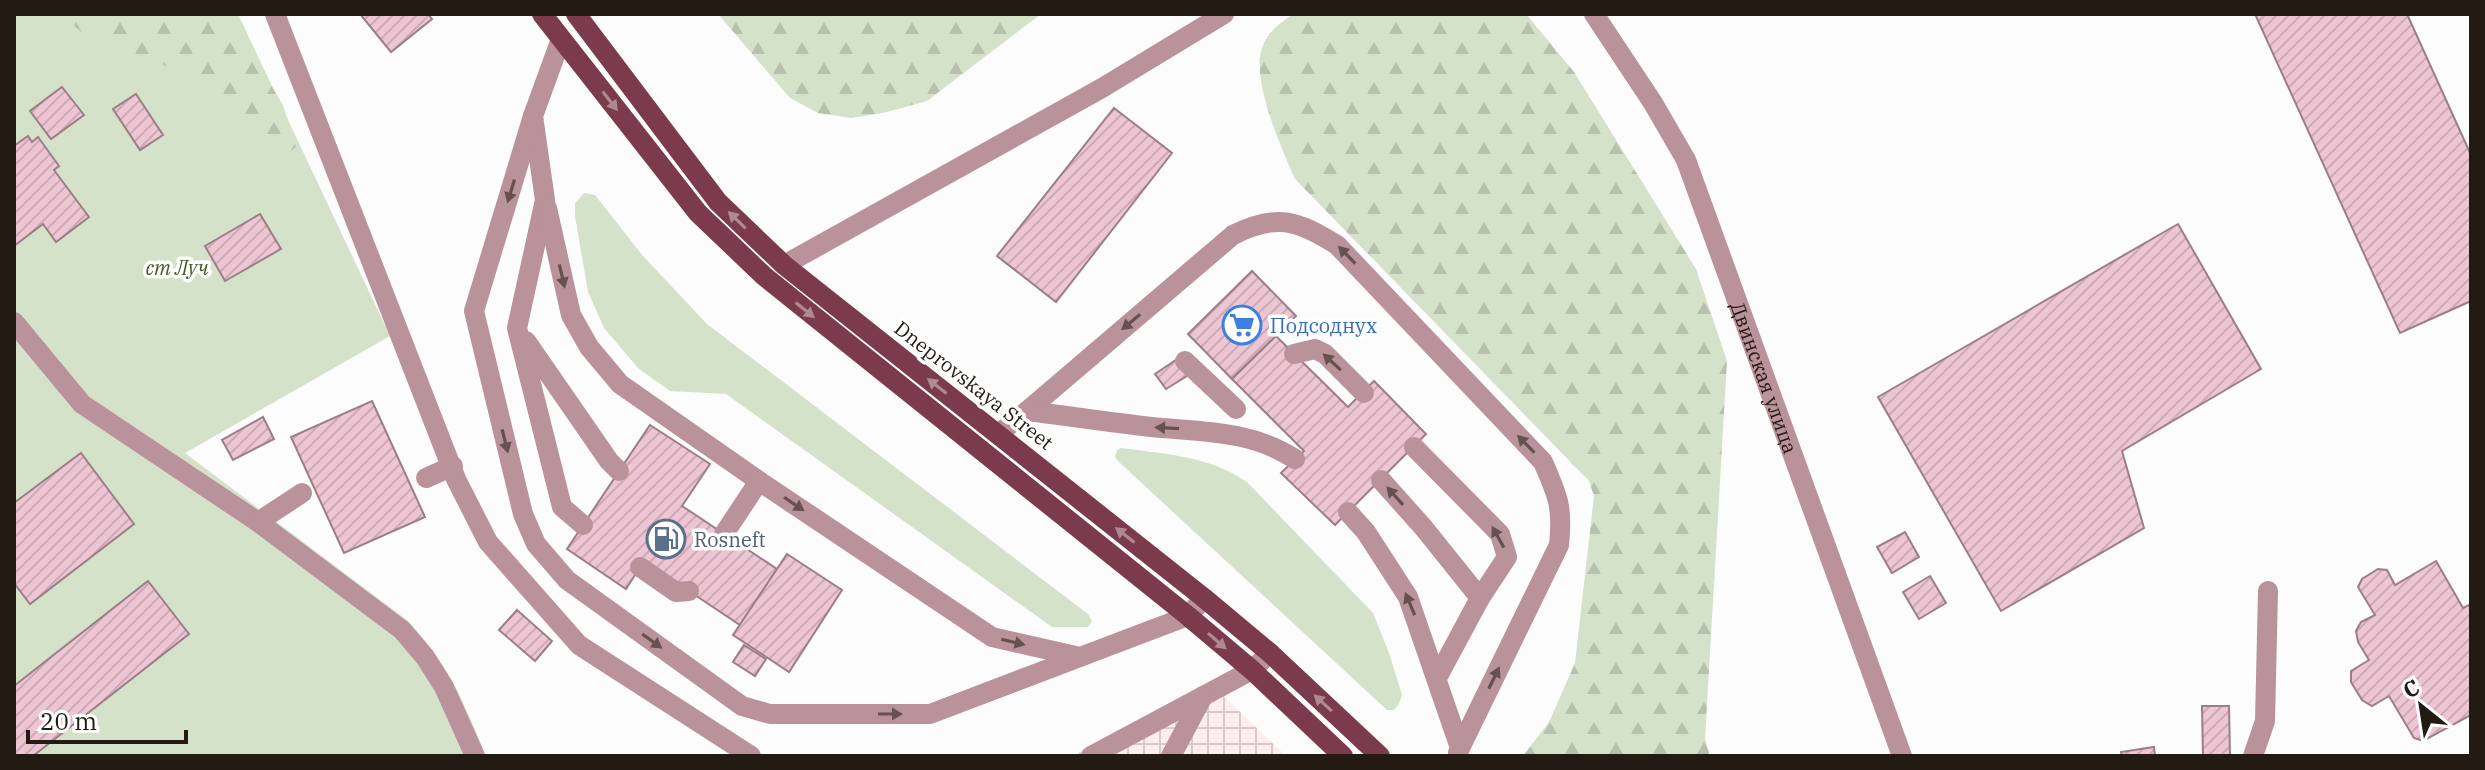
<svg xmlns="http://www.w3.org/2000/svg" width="2485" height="770" viewBox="0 0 2485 770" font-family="'IBM Plex Serif',serif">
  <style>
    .industrial { fill: url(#industrial-grid) }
    .green { fill: #d5e2ca }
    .forest { fill: url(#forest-firs) }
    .building { fill: url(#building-hatch); stroke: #9c7e88; stroke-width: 2 }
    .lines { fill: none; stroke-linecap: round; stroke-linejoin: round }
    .lane { stroke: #b9929b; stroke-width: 20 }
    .primary { stroke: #7b3b4d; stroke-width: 20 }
    .oneway { fill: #b08994 }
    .oneway2 { fill: #665050 }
    .labels { text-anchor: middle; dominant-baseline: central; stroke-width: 7; stroke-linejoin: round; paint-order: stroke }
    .park-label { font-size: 20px; font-style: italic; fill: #445c2b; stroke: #fff }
    .shop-label { font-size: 20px; fill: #366cbe; stroke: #fff; text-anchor: start }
    .street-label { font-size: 20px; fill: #231a13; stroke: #fff }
    .service-label { font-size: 20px; fill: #4e5e75; stroke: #fff; text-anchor: start }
  </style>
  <defs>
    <pattern id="industrial-grid" width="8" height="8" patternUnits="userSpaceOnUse" patternTransform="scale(2)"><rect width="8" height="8" fill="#feedee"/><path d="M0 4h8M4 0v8" fill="none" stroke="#d9cbcb"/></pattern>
    <pattern id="forest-firs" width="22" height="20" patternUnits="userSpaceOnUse" patternTransform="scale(2)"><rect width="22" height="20" fill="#d5e2ca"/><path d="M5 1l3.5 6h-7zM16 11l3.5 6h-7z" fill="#b7c1ad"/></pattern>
    <pattern id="building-hatch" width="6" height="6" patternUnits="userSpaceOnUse" patternTransform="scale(2)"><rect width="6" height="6" fill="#eec6d3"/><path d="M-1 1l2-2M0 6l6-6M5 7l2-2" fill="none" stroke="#ccaab4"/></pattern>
  </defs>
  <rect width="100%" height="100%" fill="#fcfcfc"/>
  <path class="industrial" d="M1210,683l76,73h-213z"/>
  <g class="green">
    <path d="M14,14h224l152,322 -205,117 223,168c42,45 55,80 78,135h-472z"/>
    <path d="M584,193l11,2 48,61 64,68 381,290 4,7 -4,6h-36l-326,-233 -56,-3 -32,-23 -34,-40 -16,-36 -13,-76v-13z"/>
    <path d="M1121,448c45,6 88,8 126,34l126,131 16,40 13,42 -3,9 -5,6h-7l-267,-247 -5,-6 2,-7z"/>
  </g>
  <g class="forest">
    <path d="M62,14h166l55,91 13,42c-29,27 -38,-2 -56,-20 -13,-13 -27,-25 -41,-37 -13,-10 -25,-21 -40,-27 -10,-4 -21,-4 -30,-7 -25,-8 -49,-22 -67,-42z"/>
    <path d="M718,14h323l-114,87 -44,12 -32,5 -33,-5 -28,-15z"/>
    <path d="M1293,14h233l48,58 122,197 31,92 -22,378 5,17h-187l26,-34 26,-59 19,-167 -5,-15 -294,-302c-13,-30 -46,-102 -32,-134 6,-14 17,-22 30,-31z"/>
  </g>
  <g class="building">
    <path d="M360,14h68l4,5 -41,33z"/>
    <path d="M2255,14h152l64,141v146l-71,32z"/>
    <path d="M62,87l22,28 -33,24 -21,-28z"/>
    <path d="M136,94l27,41 -23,15 -27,-41z"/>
    <path d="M1114,108l58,45 -116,149 -59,-46z"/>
    <path d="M28,136l4,6 6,-5 21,29 -5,4 35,47 -33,25 -13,-18 -29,22v-100z"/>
    <path d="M260,214l21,35 -56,32 -20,-35z"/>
    <path d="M2178,224l83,145 -139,82 22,77 -143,83 -123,-214z"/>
    <path d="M1252,271l44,45 -64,63 -44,-45z"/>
    <path d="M1276,336l72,71 26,-26 52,53 -91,91 -54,-52 23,-22 -72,-72z"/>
    <path d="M1176,360l11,16 -21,13 -11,-15z"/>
    <path d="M372,401l53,116 -81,36 -53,-116z"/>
    <path d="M263,417l11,22 -41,21 -11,-20z"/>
    <path d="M650,425l60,39 -28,42 95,63 -37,56 -51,-34 -49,-24 -14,22 -59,-40z"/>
    <path d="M81,453l53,71 -104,80 -16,-21v-80z"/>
    <path d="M1905,532l14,25 -27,16 -15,-26z"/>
    <path d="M787,554l55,36 -53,82 -56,-37z"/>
    <path d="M2436,561l27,47 8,-4v111l-48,26 -9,-3 -25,-42 -17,10 -10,-6 -11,-18v-11l18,-11 -11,-18 -2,-11 5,-9 14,-7 -17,-28 4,-8 16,-10 9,1 8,15z"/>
    <path d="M1930,576l16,27 -27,16 -16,-27z"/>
    <path d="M148,581l41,53 -156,122h-19v-70z"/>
    <path d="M517,610l35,31 -17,20 -36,-31z"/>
    <path d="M744,645l22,14 -11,17 -22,-14z"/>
    <path d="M2202,706h27l1,50h-27z"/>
    <path d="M2154,747l1,9h-33l-1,-4z"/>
  </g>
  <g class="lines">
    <g class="lane">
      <path d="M275,14l181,465 32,63 91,103 172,111"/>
      <path id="s1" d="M1594,14l59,89 33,57 216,596"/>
      <path d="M561,39l-28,77 12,84 -28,128 45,179 21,18"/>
      <path d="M533,116l-59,195 49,203 13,30 31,36 175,126 28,8h160l150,-57"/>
      <path d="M547,208l24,107 18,32 31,37 139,97"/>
      <path d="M784,265l318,-177 122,-74"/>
      <path d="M14,322l68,82 176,118 144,108 23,27 19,30 31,69"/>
      <path d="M526,341l83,120 10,10"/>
      <path d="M1294,354l21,-5 10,5 39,39"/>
      <path d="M1185,361l51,48"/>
      <path d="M1027,411l206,-176c44,-22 63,-15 104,10l206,217c15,34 20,45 16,83l-99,203"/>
      <path d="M998,434l29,-23c41,5 82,11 124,16 51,5 99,3 144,32"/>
      <path d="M1414,447l86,87 7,23 -27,41 -43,80"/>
      <path d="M426,478l27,-12"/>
      <path d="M1381,480l42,47 57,71"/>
      <path d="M1348,512l18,20 42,65 52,151 -2,5"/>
      <path d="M258,522l44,-29"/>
      <path d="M724,534l35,-53 233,156 88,20 108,-41 16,-18"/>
      <path d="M640,567l36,25 13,-1"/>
      <path d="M1091,756l161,-86 18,-17"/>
      <path d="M1171,756l32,-60"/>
      <path d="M2253,756l12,-35 3,-130"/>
    </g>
    <g class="primary">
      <path d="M542,14l156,199 66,63 424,340 64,54 91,86"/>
      <path d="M576,14l142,188 66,63 420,333 66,55 110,103"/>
    </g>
  </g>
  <defs><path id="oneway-solid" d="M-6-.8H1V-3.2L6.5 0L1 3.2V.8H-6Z" transform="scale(2)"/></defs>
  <g class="oneway">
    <use href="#oneway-solid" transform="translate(610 101) rotate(52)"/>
    <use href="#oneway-solid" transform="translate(737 220) rotate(-136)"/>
    <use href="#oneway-solid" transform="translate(805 310) rotate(39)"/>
    <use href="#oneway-solid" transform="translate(937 386) rotate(-142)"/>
    <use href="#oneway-solid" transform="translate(1125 535) rotate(-142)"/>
    <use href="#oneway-solid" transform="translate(1217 641) rotate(41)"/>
    <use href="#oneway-solid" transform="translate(1323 703) rotate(-137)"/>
  </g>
  <g class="oneway2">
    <use href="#oneway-solid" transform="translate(511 191) rotate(107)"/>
    <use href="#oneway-solid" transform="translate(1347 255) rotate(-134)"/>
    <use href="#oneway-solid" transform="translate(562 276) rotate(77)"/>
    <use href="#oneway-solid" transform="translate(1131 322) rotate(140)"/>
    <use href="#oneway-solid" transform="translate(1332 362) rotate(-137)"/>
    <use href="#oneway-solid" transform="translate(1167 428) rotate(-177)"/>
    <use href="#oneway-solid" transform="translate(505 441) rotate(76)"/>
    <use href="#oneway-solid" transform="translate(1526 444) rotate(-134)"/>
    <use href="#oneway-solid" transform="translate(1395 496) rotate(-132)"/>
    <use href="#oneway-solid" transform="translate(794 504) rotate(34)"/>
    <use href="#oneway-solid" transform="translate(1498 537) rotate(-119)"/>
    <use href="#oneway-solid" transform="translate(1410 604) rotate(-113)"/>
    <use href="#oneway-solid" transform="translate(652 641) rotate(36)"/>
    <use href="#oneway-solid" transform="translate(1013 642) rotate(13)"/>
    <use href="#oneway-solid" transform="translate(1494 678) rotate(-64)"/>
    <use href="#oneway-solid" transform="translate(890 714)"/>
  </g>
  <defs>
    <symbol id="supermarket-ring" viewBox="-11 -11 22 22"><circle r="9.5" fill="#fff" stroke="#3f7fe0" stroke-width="1.5"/><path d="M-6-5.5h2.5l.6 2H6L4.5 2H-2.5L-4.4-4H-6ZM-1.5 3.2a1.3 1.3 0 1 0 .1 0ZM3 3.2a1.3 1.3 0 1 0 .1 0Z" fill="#3f7fe0"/></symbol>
    <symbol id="fuel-ring" viewBox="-11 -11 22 22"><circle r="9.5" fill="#fff" stroke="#5c6f8a" stroke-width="1.5"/><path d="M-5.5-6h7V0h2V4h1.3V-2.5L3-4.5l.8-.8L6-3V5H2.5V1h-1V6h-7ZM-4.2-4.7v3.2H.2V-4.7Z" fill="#5c6f8a"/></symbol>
  </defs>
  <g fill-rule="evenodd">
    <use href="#supermarket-ring" x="1220" y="303" width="44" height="44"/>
    <use href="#fuel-ring" x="644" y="517" width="44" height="44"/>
  </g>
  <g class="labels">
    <g class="park-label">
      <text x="177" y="267">ст Луч</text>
    </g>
    <g class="shop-label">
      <text x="1270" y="325">Подсоднух</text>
    </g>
    <g class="street-label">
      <text stroke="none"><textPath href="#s1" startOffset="404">Двинская улица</textPath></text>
      <text transform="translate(974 385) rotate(38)">Dneprovskaya Street</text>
    </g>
    <g class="service-label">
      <text x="694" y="539">Rosneft</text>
    </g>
  </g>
  <rect width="2485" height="770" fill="none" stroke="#231a13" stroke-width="32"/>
  <g transform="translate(2421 706) rotate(330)" stroke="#ffffff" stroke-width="6" paint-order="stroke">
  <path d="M0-6L14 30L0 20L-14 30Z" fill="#231a13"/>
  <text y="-12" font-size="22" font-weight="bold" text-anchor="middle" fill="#231a13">С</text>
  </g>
  <path d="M28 730v12h158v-12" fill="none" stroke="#231a13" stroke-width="4"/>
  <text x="40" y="730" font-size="24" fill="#231a13" stroke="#ffffff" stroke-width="6" paint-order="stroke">20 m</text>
</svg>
